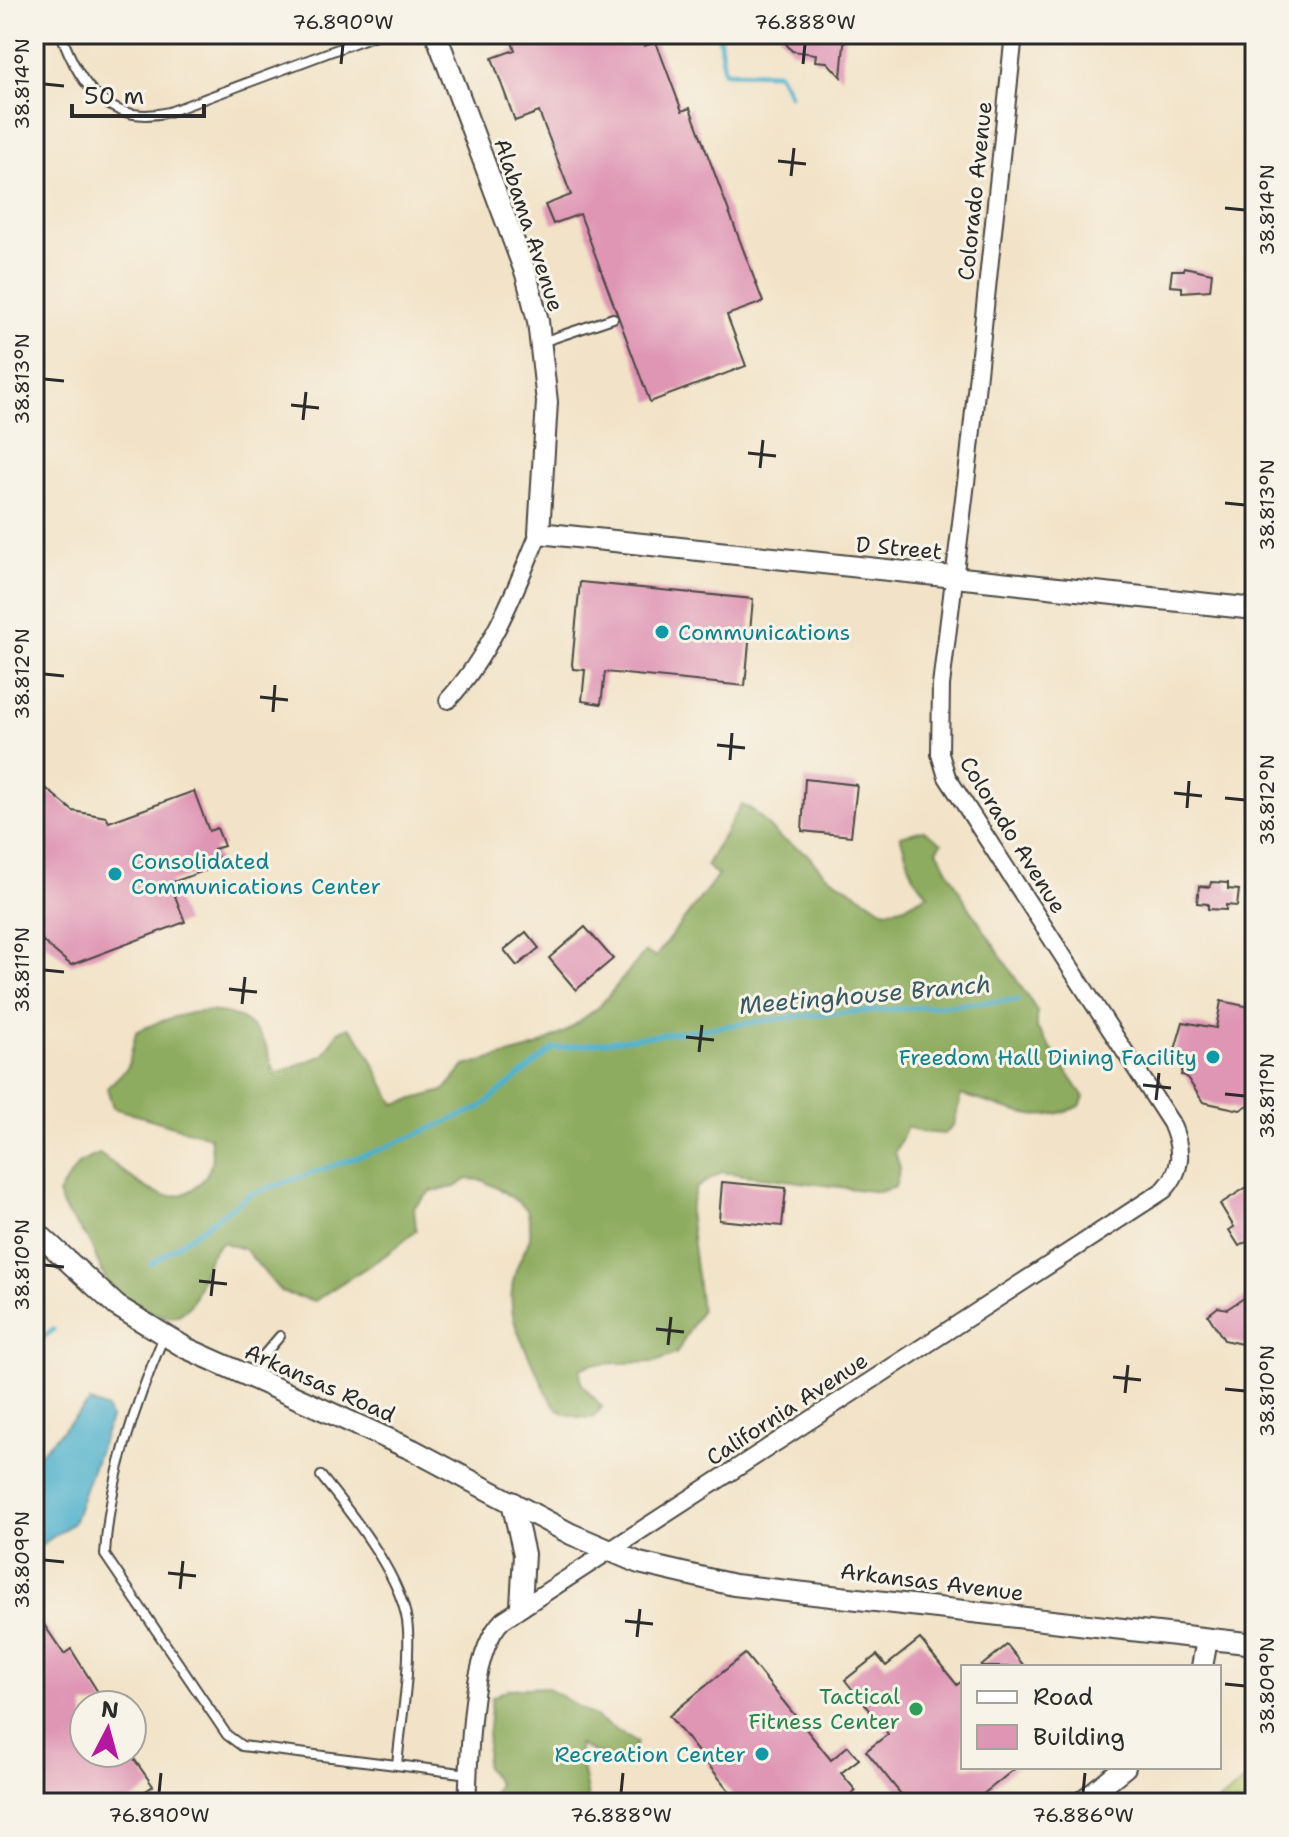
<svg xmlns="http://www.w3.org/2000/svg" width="1289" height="1837" viewBox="0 0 1289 1837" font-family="'Shantell Sans',sans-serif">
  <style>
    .green { fill: #b3c76b; stroke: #6f794b; stroke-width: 2 }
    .forest { fill: #8eac5f; stroke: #5c6c45; stroke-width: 2 }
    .water { fill: #4db0cc; stroke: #3c6e7c; stroke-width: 2 }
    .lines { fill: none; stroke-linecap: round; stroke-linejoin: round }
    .stream { stroke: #4db0cc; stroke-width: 5 }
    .building { fill: #df95b4 }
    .service-casing { stroke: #494743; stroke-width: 12 }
    .minor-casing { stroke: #494743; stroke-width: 20 }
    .tertiary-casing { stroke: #494743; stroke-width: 24 }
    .service { stroke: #fff; stroke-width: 8 }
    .minor { stroke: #fff; stroke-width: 16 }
    .tertiary { stroke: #fff; stroke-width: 20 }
    .ticks { fill: none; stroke: #2b2b2b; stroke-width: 3 }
    .culture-dot { fill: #0f9aa8; stroke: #f7f3e8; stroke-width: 3 }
    .leisure-dot { fill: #2e9e5b; stroke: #f7f3e8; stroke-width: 3 }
    .labels { text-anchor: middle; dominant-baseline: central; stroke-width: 6; stroke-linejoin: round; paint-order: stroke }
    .street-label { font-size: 22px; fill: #2b2b2b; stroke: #f7f3e8 }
    .culture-label { font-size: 22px; fill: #0d838f; stroke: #f7f3e8; text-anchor: start }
    .leisure-label { font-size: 22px; fill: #27864d; stroke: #f7f3e8; text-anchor: end }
    .water-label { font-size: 24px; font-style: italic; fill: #375a63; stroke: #f7f3e8 }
    .neatline { fill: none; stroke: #2b2b2b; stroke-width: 3 }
    .ticks-label { font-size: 20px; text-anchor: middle; fill: #2b2b2b }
  </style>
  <rect width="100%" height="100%" fill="#f7f3e8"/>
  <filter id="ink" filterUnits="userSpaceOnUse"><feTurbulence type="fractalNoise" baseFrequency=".0125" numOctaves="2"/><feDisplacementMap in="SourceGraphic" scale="16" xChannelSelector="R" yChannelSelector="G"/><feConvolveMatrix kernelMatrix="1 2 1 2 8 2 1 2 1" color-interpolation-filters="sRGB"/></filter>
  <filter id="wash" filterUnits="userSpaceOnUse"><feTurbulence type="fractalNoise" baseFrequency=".006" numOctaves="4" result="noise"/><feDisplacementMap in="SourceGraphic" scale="32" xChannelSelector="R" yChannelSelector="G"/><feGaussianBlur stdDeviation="1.8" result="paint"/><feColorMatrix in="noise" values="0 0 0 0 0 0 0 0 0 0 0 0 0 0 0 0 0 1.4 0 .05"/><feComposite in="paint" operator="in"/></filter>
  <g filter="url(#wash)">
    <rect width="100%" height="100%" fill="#f2e3c8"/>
    <path class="green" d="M1255,1773v30h-38z"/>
    <g class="forest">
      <path d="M741,805l12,5 27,28 26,15 18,20 62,38 20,-5 22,-12 -14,-16 -14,-42 24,-6 18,13 -5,7 30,54 70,107v17l47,69 -4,9c-50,22 -72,0 -119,-11l-7,29 -9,10 -24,-2 -14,-5 -12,25 5,16 -5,19 -16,5 -157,-20 -26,16 -7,24 12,98 -25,44 -21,8 -64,2 -11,5 1,14 21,24 -9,11c-36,-1 -39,-9 -53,-40 -17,-35 -37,-63 -25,-105 10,-32 21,-26 12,-64l-24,-18 -21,-11 -14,-1 -13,8 -24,4 -17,16 2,23c-32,31 -66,45 -101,71l-34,-9 -35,-42 -24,-8c-25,20 -18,59 -42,72 -18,11 -63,-19 -74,-35 -8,-11 -10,-27 -18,-39 -13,-20 -21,-20 -30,-46l21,-31 20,-9c30,17 66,66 102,28 13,-14 12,-28 9,-45l-97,-29 -6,-20 21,-21 8,-35c38,-18 97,-38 126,7 7,9 8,24 13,35l49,-19 14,-23 11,-5c21,20 29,52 46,77l49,-13 21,-25 66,-17 34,-17 34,-25 46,-55 10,5 63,-82 -12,-9z"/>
      <path d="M546,1687l91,56 -13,22 -46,-20 11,58h-100l9,-19 -13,-17 7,-70 17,-8z"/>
    </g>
    <path class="water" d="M90,1402l17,7 3,10 -37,104 -39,27v-91z"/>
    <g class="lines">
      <g class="stream">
        <path d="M719,34l5,38 54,1 12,22"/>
        <path d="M151,1264l100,-70 131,-45 98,-41 73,-59 249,-33 216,-16"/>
        <path d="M34,1343l19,-13"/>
      </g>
    </g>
    <g id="blocks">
      <g class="building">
        <path d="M509,34h130l5,12 12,-4 26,69 8,-3 73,194 -36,13 19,51 -96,36 -70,-188 -27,10 -8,-19 26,-10 -32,-83 -24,9 -23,-63 23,-8z"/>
        <path d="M778,34h67l-4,43 -14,-15 -12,-1 1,-7 -24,-3z"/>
        <path d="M1184,267l28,6 -2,17 -28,2v-5l-12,-1 2,-16h12z"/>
        <path d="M580,582l173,17 -8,87 -140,-14 -4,32 -19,-3 3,-31 -12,-1 -1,-5z"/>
        <path d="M34,778l39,33 33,6 3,5 85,-31 15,40 8,-3 7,18 -10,3 7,16 -51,18 15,39 -114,43 -37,-31z"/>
        <path d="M805,779l52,6 -6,51 -49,-5z"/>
        <path d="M1211,882l17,1v6l11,1 -2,16 -11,-1v5l-18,-1v-5l-11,-1 2,-17 11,1z"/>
        <path d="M585,927l28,32 -37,31 -27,-32z"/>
        <path d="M526,932l13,16 -22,18 -13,-16z"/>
        <path d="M1221,1001l34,7v93l-15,9 -37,-8 -17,-26 -5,-1 3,-12 -12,-3 11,-38 33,6z"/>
        <path d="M722,1182l64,6 -4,38 -63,-6z"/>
        <path d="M1255,1182v55l-16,9 -10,-16 5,-3 -14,-23z"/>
        <path d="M1255,1291v56l-31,-7 -16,-25 10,-8 9,2z"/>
        <path d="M34,1610l30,44 7,-5 35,56h-22v48h46l23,33 -25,17h-94z"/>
        <path d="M920,1639l37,46 6,-5v87h54l-45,36h-64l-42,-52 22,-17 -43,-54 32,-25 9,11z"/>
        <path d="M1007,1645l18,22h-45z"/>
        <path d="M745,1654l86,106 17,-14 11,13 -18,14 15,18 -14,12h-103l-70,-87z"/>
      </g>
    </g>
  </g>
  <g filter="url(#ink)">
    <use href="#blocks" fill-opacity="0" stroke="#494743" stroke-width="2"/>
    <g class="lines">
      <defs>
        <g id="service">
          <path d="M61,34c18,50 47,93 108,78l209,-78"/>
          <path d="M542,342l71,-24"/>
          <path d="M34,1096v30"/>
          <path d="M164,1336c-28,66 -56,147 -59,219l122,180 15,11 227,28"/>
          <path d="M254,1379l8,-22 18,-21"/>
          <path d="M321,1476c30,37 85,105 87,154 2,44 -7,91 -11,135"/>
        </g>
        <g id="minor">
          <path d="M448,700c43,-46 67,-109 91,-167"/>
          <path d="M467,1803c3,-47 2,-151 36,-183l661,-430c20,-21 18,-42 7,-67l-224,-346 -7,-23 1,-69 28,-227 45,-424"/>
        </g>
        <g id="tertiary">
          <path d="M436,34l90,240 12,47 9,81 -8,131 716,76"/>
          <path d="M34,1230l83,76 69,42 227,102 158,84 68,29 95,22 521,59"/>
          <path d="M512,1502l12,52 -3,52"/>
          <path d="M1202,1667l5,-27"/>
          <path d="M1080,1803l45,-36"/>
        </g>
      </defs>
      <use href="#service" class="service-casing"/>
      <use href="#minor" class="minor-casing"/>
      <use href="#tertiary" class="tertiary-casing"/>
      <use href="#service" class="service"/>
      <use href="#minor" class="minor"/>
      <use href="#tertiary" class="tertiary"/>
    </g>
  </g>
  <path class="ticks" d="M341,64l2,-20M803,64l2,-20M44,84l20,2M778,161l28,3M791,176l3,-28M1225,208l20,2M44,379l20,2M291,405l28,3M303,420l3,-28M748,453l28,3M760,468l3,-28M1225,503l20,2M44,674l20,2M260,697l28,3M273,712l2,-27M717,745l28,3M730,760l2,-27M1174,793l28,3M1225,798l20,2M1187,808l2,-27M44,970l20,2M229,989l28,3M242,1004l3,-27M686,1037l28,3M699,1052l3,-27M1143,1085l28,3M1225,1094l20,2M1156,1100l3,-27M44,1265l20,2M199,1281l28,3M211,1296l3,-27M656,1329l28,3M668,1345l3,-28M1113,1377l28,3M1225,1389l20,2M1125,1393l3,-28M44,1560l20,2M168,1573l28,3M180,1589l3,-28M625,1621l28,3M637,1637l3,-28M1225,1684l20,2M159,1793l2,-20M621,1793l2,-20M1083,1793l2,-20"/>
  <g class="culture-dot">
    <circle cx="662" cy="632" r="8"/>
    <circle cx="115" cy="874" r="8"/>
    <circle cx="1213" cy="1057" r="8"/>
    <circle cx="762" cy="1754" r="8"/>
  </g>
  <circle class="leisure-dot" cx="916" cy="1709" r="8"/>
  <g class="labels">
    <g class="street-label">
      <text transform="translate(975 191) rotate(-84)">Colorado Avenue</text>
      <text transform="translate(529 225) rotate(72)">Alabama Avenue</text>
      <text transform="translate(899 548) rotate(5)">D Street</text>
      <text transform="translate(1013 835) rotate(58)">Colorado Avenue</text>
      <text transform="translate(320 1383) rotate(24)">Arkansas Road</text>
      <text transform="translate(787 1409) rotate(-33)">California Avenue</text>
      <text transform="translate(932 1582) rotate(7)">Arkansas Avenue</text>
    </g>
    <g class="culture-label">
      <text x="678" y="632">Communications</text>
      <text x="131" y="861">Consolidated<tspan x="131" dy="25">Communications Center</tspan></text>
      <text x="1197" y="1057" text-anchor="end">Freedom Hall Dining Facility</text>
      <text x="746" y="1754" text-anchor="end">Recreation Center</text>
    </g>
    <g class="leisure-label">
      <text x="900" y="1696">Tactical<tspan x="900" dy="25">Fitness Center</tspan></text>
    </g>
    <g class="water-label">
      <text transform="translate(865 995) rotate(-5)">Meetinghouse Branch</text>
    </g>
  </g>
  <rect width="1289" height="1837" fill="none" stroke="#f7f3e8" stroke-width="88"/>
  <rect x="961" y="1665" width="260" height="104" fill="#f7f3e8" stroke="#a5a39c" stroke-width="2"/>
  <rect x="977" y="1691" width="40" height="12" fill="#ffffff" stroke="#a5a39c" stroke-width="2"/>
  <text x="1033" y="1705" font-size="24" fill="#2b2b2b">Road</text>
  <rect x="977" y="1725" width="40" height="24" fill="#df95b4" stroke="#a5a39c" stroke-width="2"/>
  <text x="1033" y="1745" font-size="24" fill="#2b2b2b">Building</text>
  <g transform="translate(108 1729) rotate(6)"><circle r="38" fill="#f7f3e8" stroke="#a5a39c" stroke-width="2"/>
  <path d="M0-6L14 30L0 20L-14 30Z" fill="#b5179e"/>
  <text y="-12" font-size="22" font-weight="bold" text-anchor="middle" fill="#2b2b2b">N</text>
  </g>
  <path d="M72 104v12h132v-12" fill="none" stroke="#2b2b2b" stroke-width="4"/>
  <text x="84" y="104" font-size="24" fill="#2b2b2b" stroke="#f7f3e8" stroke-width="6" paint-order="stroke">50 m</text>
  <rect x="44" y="44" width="1201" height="1749" class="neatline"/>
  <g class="ticks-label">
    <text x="343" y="29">76.890°W</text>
    <text x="805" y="29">76.888°W</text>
    <text transform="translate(22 84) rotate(-90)" y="7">38.814°N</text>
    <text transform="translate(1267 210) rotate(-90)" y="7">38.814°N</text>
    <text transform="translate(22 379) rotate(-90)" y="7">38.813°N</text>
    <text transform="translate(1267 505) rotate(-90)" y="7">38.813°N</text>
    <text transform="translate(22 674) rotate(-90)" y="7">38.812°N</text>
    <text transform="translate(1267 800) rotate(-90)" y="7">38.812°N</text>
    <text transform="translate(22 970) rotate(-90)" y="7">38.811°N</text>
    <text transform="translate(1267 1096) rotate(-90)" y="7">38.811°N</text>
    <text transform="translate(22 1265) rotate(-90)" y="7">38.810°N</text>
    <text transform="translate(1267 1391) rotate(-90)" y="7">38.810°N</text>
    <text transform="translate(22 1560) rotate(-90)" y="7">38.809°N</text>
    <text transform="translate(1267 1686) rotate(-90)" y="7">38.809°N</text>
    <text x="159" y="1822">76.890°W</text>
    <text x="621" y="1822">76.888°W</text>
    <text x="1083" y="1822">76.886°W</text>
  </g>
</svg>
